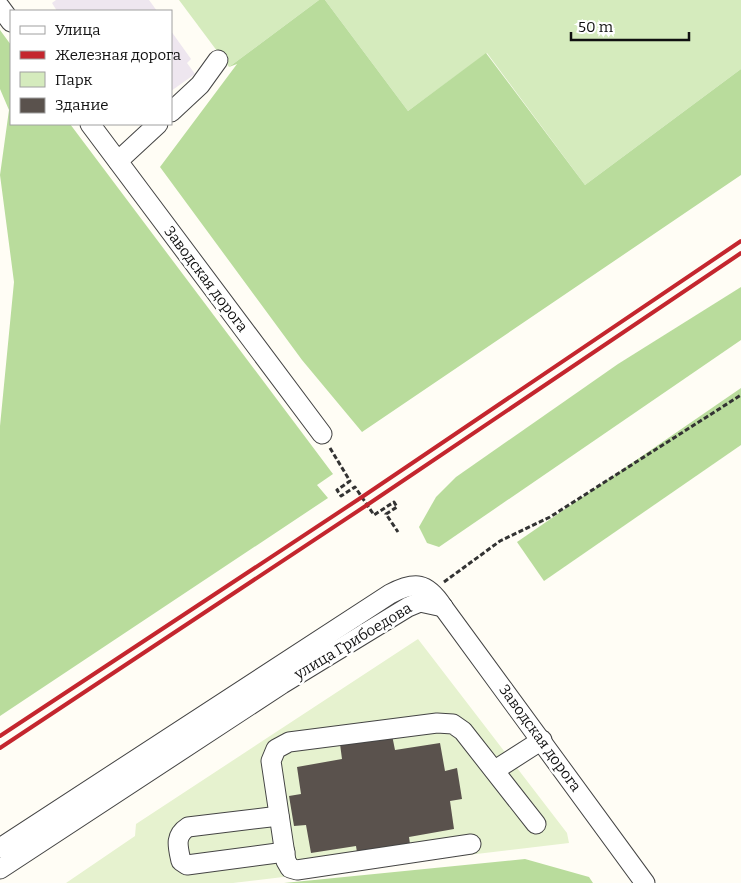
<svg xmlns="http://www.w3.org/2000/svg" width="741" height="883" viewBox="0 0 741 883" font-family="Bitter,serif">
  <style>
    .industrial { fill: #eee6ef }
    .green { fill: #d5ebbd }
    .forest { fill: #b9dc9c }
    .pitch { fill: #e6f2cf }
    .building { fill: #5a524d }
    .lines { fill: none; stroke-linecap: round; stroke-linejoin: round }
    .minor-casing { stroke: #444; stroke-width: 21 }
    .path { stroke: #333; stroke-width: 3; stroke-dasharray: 5 2.5; stroke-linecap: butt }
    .minor { stroke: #fff; stroke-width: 19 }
    .rail { stroke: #c4262e; stroke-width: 4 }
    .labels { text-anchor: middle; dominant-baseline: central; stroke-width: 5; stroke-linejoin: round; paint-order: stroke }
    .street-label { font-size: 15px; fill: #111; stroke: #fff }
  </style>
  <rect width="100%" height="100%" fill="#fffdf5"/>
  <g class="industrial">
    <path d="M56,0h93l8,11h-100l-5,-8z"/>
    <path d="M171,31l20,28 -4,4 8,11 -24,17z"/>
  </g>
  <g class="green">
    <path d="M179,0h140l-90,67z"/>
    <path d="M325,0h416v69l-156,116 -98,-132 -79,58z"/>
  </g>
  <g class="forest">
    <path d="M319,0h6l83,111 78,-58 99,132 156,-116v106l-379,257 -60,-72 -142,-193 77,-103 -8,3z"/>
    <path d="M0,30l11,15v79h59l263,350 -16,11 11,13 -328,218v-290l14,-144 -14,-107 9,-65 -9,-21z"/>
    <path d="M741,287v53l-302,207 -12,-4 -8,-16 17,-30 20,-20 162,-113z"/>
    <path d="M741,388v57l-197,136 -27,-39z"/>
    <path d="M525,859l64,18 4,6h-309z"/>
  </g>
  <path class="pitch" d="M418,639l149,194 2,10 -336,40h-167l69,-47 1,-12z"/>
  <path class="building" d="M392,735l3,15 45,-7 5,28 12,-3 5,31 -12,2 4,28 -45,8 2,14 -53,8 -2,-13 -45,7 -5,-28 -12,1 -5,-30 12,-2 -4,-27 45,-8 -2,-15z"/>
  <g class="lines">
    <defs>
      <g id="minor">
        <path d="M0,7l11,15"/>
        <path d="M171,112l29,-27 18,-25"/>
        <path d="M90,124l232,310"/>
        <path d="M118,161l40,-37"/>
        <path d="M434,599l9,8 202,276"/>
        <path d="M495,770l47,-30"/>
        <path d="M279,816l-91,11c-14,9 -10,20 -7,34l6,4 98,-13"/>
        <path d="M471,844l-174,26 -7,-2 -4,-7 -15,-100 5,-12 13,-7 148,-19 16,1 10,7 73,93"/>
        <path d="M0,848l390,-254c25,-13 37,-12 53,13"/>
        <path d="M0,869l282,-185 126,-77 12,-5 23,5"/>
      </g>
    </defs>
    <use href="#minor" class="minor-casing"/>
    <g class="path">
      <path d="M330,448l20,33 -13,9 4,6 14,-9 19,28 20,-13 3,5 -11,7 12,18"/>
      <path d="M444,582l56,-41 50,-24 191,-122"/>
    </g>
    <use href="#minor" class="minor"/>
    <g class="rail">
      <path d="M0,736l362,-239 379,-256"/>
      <path d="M0,748l367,-243 374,-252"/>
    </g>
  </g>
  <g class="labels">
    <g class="street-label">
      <text transform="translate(206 279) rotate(53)">Заводская дорога</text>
      <text transform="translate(353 641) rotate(-31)">улица Грибоедова</text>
      <text transform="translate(540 738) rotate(54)">Заводская дорога</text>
    </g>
  </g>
  <rect x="10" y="10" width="162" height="115" fill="#ffffff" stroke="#a0a0a0"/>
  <rect x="20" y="26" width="25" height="8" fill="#ffffff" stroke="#a0a0a0"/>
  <text x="55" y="35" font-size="15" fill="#111111">Улица</text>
  <rect x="20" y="51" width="25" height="8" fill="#c4262e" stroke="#a0a0a0"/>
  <text x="55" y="60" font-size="15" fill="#111111">Железная дорога</text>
  <rect x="20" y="72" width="25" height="15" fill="#d5ebbd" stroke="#a0a0a0"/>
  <text x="55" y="85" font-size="15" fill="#111111">Парк</text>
  <rect x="20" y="98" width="25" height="15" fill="#5a524d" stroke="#a0a0a0"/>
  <text x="55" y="110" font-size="15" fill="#111111">Здание</text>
  <path d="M571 32v8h118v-8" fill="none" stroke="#111111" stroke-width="2.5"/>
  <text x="578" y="32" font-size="15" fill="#111111" stroke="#ffffff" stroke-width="4" paint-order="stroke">50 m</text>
</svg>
